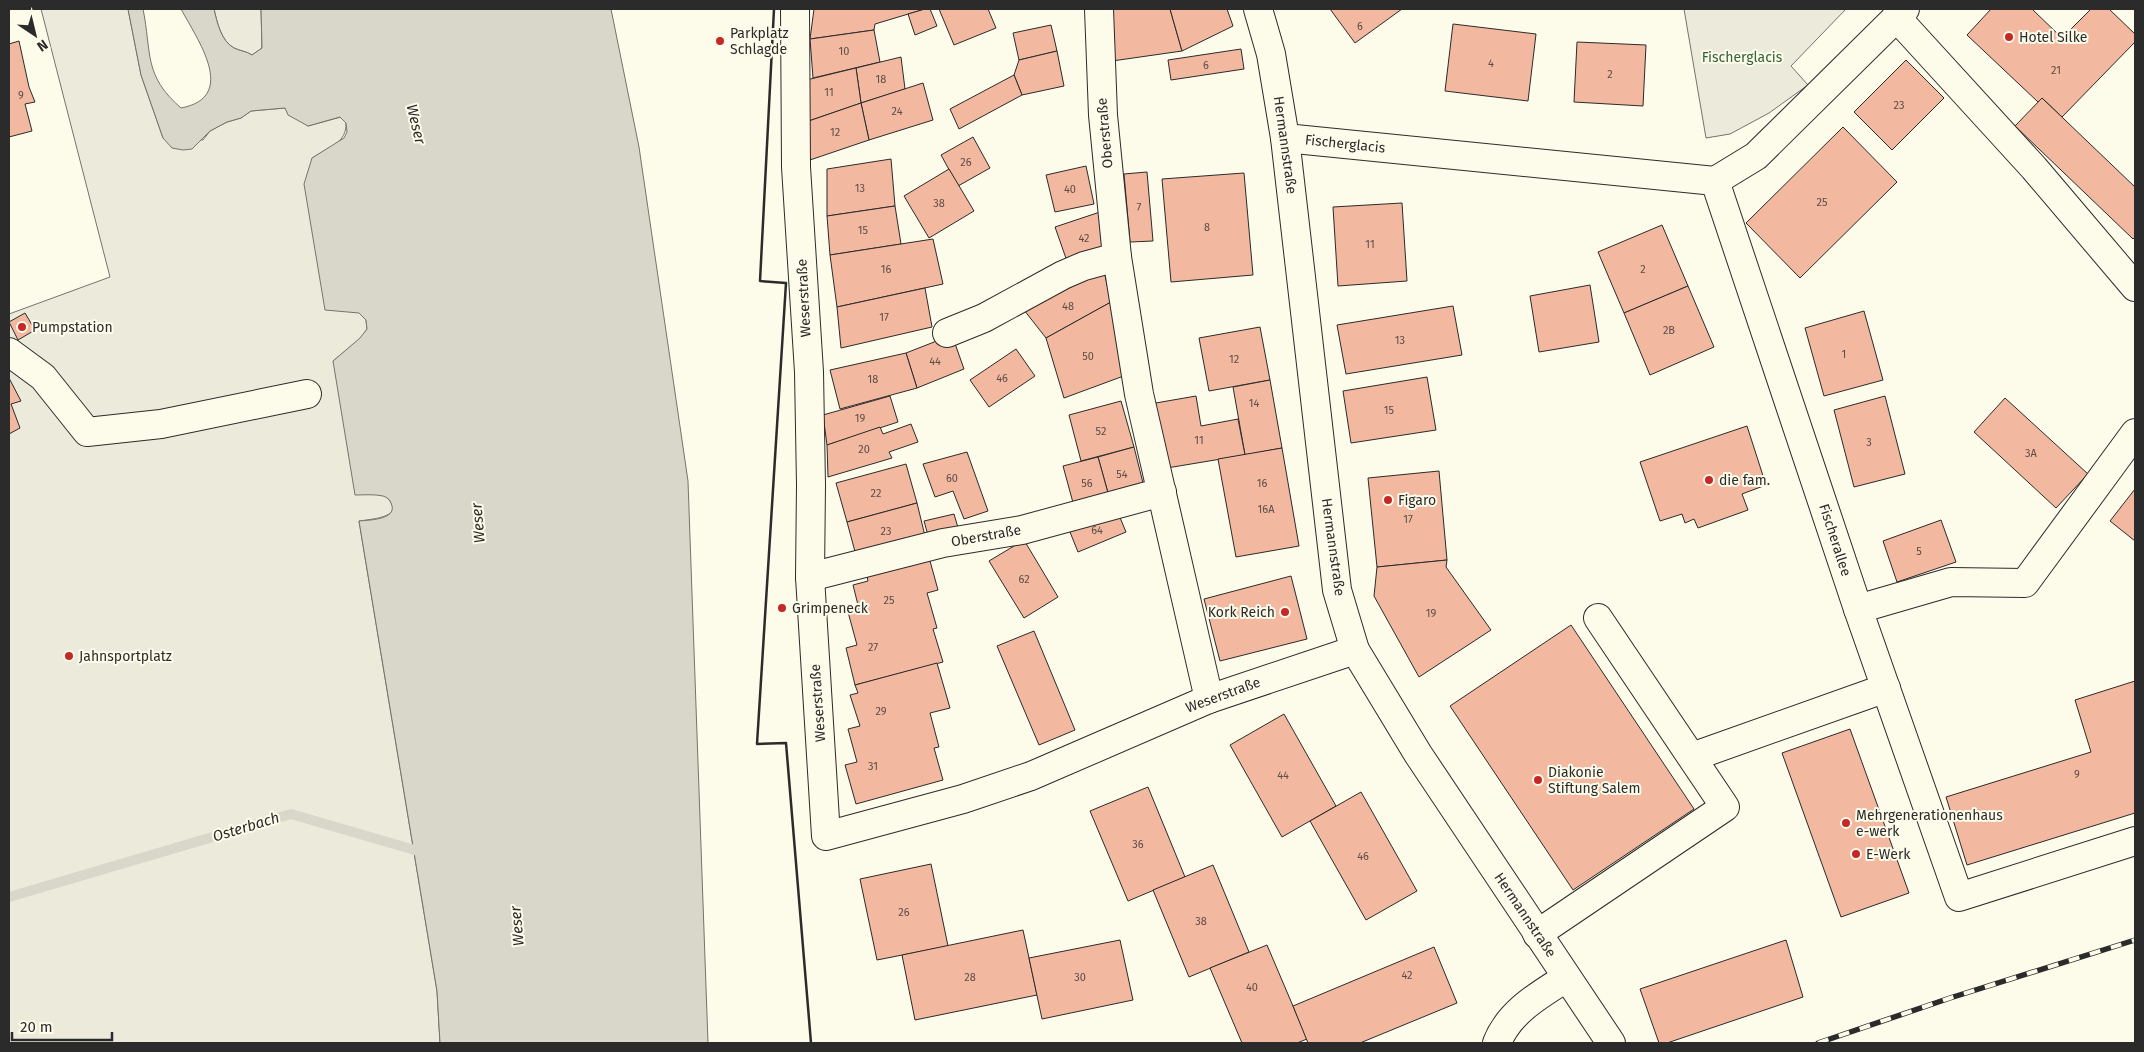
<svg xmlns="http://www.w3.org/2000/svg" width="2144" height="1052" viewBox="0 0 2144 1052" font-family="'Fira Sans',sans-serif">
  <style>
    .green { fill: #ecebdb; stroke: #74746e }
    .water { fill: #d8d7c9; stroke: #74746e }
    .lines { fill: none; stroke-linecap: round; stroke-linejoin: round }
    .stream { stroke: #d8d7c9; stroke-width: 10 }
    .building { fill: #f2b8a0; stroke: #2b2b2b }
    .minor-casing { stroke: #2b2b2b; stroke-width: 30 }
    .minor { stroke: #fdfbea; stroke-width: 28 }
    .rail-casing { stroke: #2b2b2b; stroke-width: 5.5 }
    .rail { stroke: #fdfbea; stroke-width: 4; stroke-dasharray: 11; stroke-linecap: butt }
    .wall { stroke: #2b2b2b; stroke-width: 2.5 }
    .poi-dot { fill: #c62828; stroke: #fdfbea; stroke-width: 2 }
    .labels { text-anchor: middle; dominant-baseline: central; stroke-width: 4; stroke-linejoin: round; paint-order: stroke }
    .number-label { font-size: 11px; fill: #5d4e48 }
    .poi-label { font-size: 14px; fill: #2b2b2b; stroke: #fdfbea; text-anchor: start }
    .park-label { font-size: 14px; fill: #34623c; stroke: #fdfbea }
    .street-label { font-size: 14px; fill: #2b2b2b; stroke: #fdfbea }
    .water-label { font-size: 15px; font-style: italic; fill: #2b2b2b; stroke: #fdfbea }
  </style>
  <rect width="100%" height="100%" fill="#fdfbea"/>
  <g class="green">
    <path d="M41,9h87l13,66 22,63 40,2 7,-9 17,-9 14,-4 10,-7 34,-3 23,18 33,-9 5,6c1,20 -18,25 -34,35l47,155 7,7 1,9 -6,9 -28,23 52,135c24,21 -13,23 -26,25l78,470 3,52h-431v-729l101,-37z"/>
    <path d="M214,9h47l1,39 -10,7c-6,-4 -12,-4 -18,-7 -13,-7 -17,-26 -20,-39z"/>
    <path d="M1684,9h162l-55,57 17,19 -39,28 -39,21 -24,4z"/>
  </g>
  <path class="water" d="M128,9h15c9,44 0,66 38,99 58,-11 16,-69 0,-99h33c3,13 7,32 20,39 6,3 12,3 18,7l10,-7 -1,-39h350l28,138 49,334 20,562h-268l-3,-52 -78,-470c9,-1 40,-1 32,-18 -1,-4 -5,-6 -8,-7 -9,-2 -19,-1 -28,-1l-22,-134 27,-23 7,-9 -1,-9 -7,-7 -34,-3 -21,-126 8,-26 32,-20 3,-6 -1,-9 -6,-6 -32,9 -20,-11 -3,-7 -34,3 -10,7 -14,4 -17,9 -18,18 -9,1 -11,-2 -9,-10 -22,-63z"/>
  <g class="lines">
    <path class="stream" d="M9,897l282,-83 134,39"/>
  </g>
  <g class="building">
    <path d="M814,9h111l-50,15 -1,6 -64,9z"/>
    <path d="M925,9h5l7,17 -22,9 -7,-21z"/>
    <path d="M939,9h49l8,19 -42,17z"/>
    <path d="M1111,9h59l12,42 -70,10z"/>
    <path d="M1170,9h57l6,17 -51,25z"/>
    <path d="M1330,9h72l-47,34z"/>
    <path d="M1991,9h41l30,29 29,-29h18l26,25v8l-73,75 -20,-19 -4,4 -71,-67z"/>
    <path d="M1453,24l83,10 -8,67 -83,-10z"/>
    <path d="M1051,25l6,26 -38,9 -6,-27z"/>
    <path d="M874,30l6,32 -67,16 -3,-39z"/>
    <path d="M19,41l10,46 6,15 -10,2 7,27 -23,6v-93z"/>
    <path d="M1577,42l69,3 -3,61 -69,-4z"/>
    <path d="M1241,49l3,20 -73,11 -3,-20z"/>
    <path d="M1057,51l7,35 -42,9 -8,-20 5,-15z"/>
    <path d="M901,57l4,32 -44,14 -5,-35z"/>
    <path d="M1906,60l38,38 -52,52 -38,-38z"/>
    <path d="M856,68l5,35 -61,21 -2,-42z"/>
    <path d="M1014,75l8,20 -63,34 -9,-20z"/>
    <path d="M923,83l10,37 -64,20 -8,-37z"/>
    <path d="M2042,98l93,89v50l-2,2 -118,-113z"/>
    <path d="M861,103l8,37 -62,21 -7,-37z"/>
    <path d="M1843,127l54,55 -97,96 -54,-55z"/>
    <path d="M973,137l17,31 -32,18 -17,-31z"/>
    <path d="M891,159l4,47 -68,10v-47z"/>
    <path d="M1086,166l8,38 -39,8 -9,-37z"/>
    <path d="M949,169l25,42 -45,27 -25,-42z"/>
    <path d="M1147,172l6,69 -23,1 -6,-68z"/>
    <path d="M1244,173l9,102 -82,7 -9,-103z"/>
    <path d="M1402,203l5,78 -69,5 -5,-79z"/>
    <path d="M895,206l6,38 -71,11 -3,-39z"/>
    <path d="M1100,212l12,36 -44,16 -13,-37z"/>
    <path d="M1662,225l26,61 -64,27 -26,-61z"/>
    <path d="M933,239l10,45 -106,23 -7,-52z"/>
    <path d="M1104,271l7,31 -65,36 -22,-28z"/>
    <path d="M1590,285l9,57 -60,10 -9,-56z"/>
    <path d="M1688,286l26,61 -64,28 -26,-62z"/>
    <path d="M925,288l7,39 -91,21 -4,-41z"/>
    <path d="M1111,302l18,72 -65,24 -18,-60z"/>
    <path d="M1453,306l9,49 -116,19 -9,-49z"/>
    <path d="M1864,311l19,69 -59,16 -19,-68z"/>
    <path d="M25,313l10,17 -17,10 -9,-18z"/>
    <path d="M1260,327l10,53 -61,11 -10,-53z"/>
    <path d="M952,335l12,34 -47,19 -11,-35z"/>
    <path d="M1016,349l19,27 -46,31 -19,-27z"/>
    <path d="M906,353l11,35 -77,21 -10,-39z"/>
    <path d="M1427,377l9,53 -85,13 -8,-52z"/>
    <path d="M9,378l12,23 -10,3 9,24 -11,6z"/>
    <path d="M1270,380l12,68 -37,7 -12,-68z"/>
    <path d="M890,396l8,26 -71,23 -4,-30z"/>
    <path d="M1196,396l5,30 37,-7 7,36 -84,14 -11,-65z"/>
    <path d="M1885,396l20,78 -51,13 -20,-77z"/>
    <path d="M2005,398l83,76 -32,34 -82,-76z"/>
    <path d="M1121,401l13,46 -53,14 -12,-46z"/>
    <path d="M911,424l7,18 -29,10 3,6 -64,19 -1,-32 53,-18 3,7z"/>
    <path d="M1747,426l19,59 -24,9 6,16 -50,18 -4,-9 -9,4 -3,-9 -22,7 -20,-59z"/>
    <path d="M1134,447l11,44 -35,9 -12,-43z"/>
    <path d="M1282,448l17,98 -63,11 -18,-98z"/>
    <path d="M967,452l21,59 -24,8 -11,-28 -18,6 -12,-33z"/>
    <path d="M1098,457l12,43 -35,10 -12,-44z"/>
    <path d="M906,464l11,39 -70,19 -11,-39z"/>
    <path d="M1439,471l8,89 -70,7 -9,-89z"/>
    <path d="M2135,489v52l-25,-20z"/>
    <path d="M917,503l9,37 -69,19 -10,-37z"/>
    <path d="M1116,508l10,24 -48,20 -10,-25z"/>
    <path d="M954,514l5,17 -30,8 -5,-18z"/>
    <path d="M1941,520l15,42 -59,20 -14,-41z"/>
    <path d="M1024,540l34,57 -34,21 -35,-57z"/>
    <path d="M927,550l11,40 -11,3 10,35 -4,1 10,33 -88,23 -9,-37 11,-3 -9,-33 11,-3 -6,-24 15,-4 -3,-15z"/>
    <path d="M1447,560l-1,7 45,63 -72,47 -45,-81 3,-29z"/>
    <path d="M1291,576l16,63 -87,22 -16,-62z"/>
    <path d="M1571,625l123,184 -121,81 -123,-184z"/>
    <path d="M1034,631l41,99 -36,15 -42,-99z"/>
    <path d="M937,663l13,45 -20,5 9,34 -5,1 9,32 -87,24 -11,-39 12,-3 -9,-33 12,-3 -10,-31 8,-2 -3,-8z"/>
    <path d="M2135,681v132l-168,52 -21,-68 145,-45 -16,-52z"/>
    <path d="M1284,714l52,92 -54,31 -52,-92z"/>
    <path d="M1850,729l59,164 -68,24 -59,-164z"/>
    <path d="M1148,787l37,90 -57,24 -38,-90z"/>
    <path d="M1361,792l56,99 -51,29 -56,-99z"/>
    <path d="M931,864l17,82 -71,14 -17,-81z"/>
    <path d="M1213,865l36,87 -60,25 -36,-87z"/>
    <path d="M1023,930l14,65 -122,25 -13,-65z"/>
    <path d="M1120,940l13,60 -91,19 -13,-61z"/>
    <path d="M1786,940l17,57 -136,46h-8l-19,-54z"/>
    <path d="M1267,945l40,94 -10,4h-55l-32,-75z"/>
    <path d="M1434,947l23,56 -97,40h-52l-15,-37z"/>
  </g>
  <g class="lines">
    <defs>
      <g id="minor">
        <path d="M795,9l1,158 13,205 2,113 -1,92 16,259 137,-37 68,-23 178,-77 146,-49"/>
        <path d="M1099,9l4,106 14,142 22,137 70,305"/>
        <path d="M1258,9l13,45 14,84 52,452 18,60 63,104 193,289"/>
        <path d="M1896,17l138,151 101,119"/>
        <path d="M1285,138l430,43 41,-25 149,-147"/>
        <path d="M1715,181l143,428 101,288 176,-56"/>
        <path d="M947,333l37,-15 79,-43 21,-9 33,-9"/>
        <path d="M9,352l34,25 44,55 74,-8 146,-30"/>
        <path d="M810,577l133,-34 79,-13 140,-38"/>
        <path d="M1858,609l93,-27 74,1 110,-150"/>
        <path d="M1692,757l194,-69"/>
        <path d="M1537,934l188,-127 -127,-189"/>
        <path d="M1497,1043c12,-31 42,-48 69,-65"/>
      </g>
    </defs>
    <use href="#minor" class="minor-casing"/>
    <use href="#minor" class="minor"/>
    <defs>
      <path id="rail" d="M1818,1043l132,-45 185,-58"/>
    </defs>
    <use href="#rail" class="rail-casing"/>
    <use href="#rail" class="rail"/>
    <path class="wall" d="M774,9l-14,272 26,2 -29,461 29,-1 25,300"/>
  </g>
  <g class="poi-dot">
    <circle cx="2009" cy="37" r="5"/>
    <circle cx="720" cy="41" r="5"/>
    <circle cx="22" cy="327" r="5"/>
    <circle cx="1709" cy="480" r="5"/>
    <circle cx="1388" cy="500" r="5"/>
    <circle cx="782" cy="608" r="5"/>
    <circle cx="1285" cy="612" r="5"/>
    <circle cx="69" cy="656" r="5"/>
    <circle cx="1538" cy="780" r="5"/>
    <circle cx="1846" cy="823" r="5"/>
    <circle cx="1856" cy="854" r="5"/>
  </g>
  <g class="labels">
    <g class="number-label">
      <text x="1360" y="26">6</text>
      <text x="844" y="51">10</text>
      <text x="1491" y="63">4</text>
      <text x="1206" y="65">6</text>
      <text x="2056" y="70">21</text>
      <text x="1610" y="74">2</text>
      <text x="881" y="79">18</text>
      <text x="829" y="92">11</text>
      <text x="21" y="95">9</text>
      <text x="1899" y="105">23</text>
      <text x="897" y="111">24</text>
      <text x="835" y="132">12</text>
      <text x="966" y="162">26</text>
      <text x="860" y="188">13</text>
      <text x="1070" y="189">40</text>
      <text x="1822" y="202">25</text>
      <text x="939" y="203">38</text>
      <text x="1139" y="207">7</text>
      <text x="1207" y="227">8</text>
      <text x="863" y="230">15</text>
      <text x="1084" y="238">42</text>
      <text x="1370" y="244">11</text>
      <text x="886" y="269">16</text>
      <text x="1643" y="269">2</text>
      <text x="1068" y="306">48</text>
      <text x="884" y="317">17</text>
      <text x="1669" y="330">2B</text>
      <text x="1400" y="340">13</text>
      <text x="1844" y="354">1</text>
      <text x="1088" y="356">50</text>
      <text x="1234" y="359">12</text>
      <text x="935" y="361">44</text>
      <text x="1002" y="378">46</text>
      <text x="873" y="379">18</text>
      <text x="1254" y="403">14</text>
      <text x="1389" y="410">15</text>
      <text x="860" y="418">19</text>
      <text x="1101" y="431">52</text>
      <text x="1199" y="440">11</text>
      <text x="1869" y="442">3</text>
      <text x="864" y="449">20</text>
      <text x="2031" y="453">3A</text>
      <text x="1122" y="474">54</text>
      <text x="952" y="478">60</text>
      <text x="1087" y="483">56</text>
      <text x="1262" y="483">16</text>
      <text x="876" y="493">22</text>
      <text x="1266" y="509">16A</text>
      <text x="1408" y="519">17</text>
      <text x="1097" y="530">64</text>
      <text x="886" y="531">23</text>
      <text x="1919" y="551">5</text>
      <text x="1024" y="579">62</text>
      <text x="889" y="600">25</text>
      <text x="1431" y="613">19</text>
      <text x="873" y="647">27</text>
      <text x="881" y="711">29</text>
      <text x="873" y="766">31</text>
      <text x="2077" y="774">9</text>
      <text x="1283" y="775">44</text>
      <text x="1138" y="844">36</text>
      <text x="1363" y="856">46</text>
      <text x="904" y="912">26</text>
      <text x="1201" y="921">38</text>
      <text x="1407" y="975">42</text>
      <text x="970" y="977">28</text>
      <text x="1080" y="977">30</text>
      <text x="1252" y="987">40</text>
    </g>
    <g class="poi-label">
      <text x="730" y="33">Parkplatz<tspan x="730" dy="16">Schlagde</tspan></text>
      <text x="2019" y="37">Hotel Silke</text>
      <text x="32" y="327">Pumpstation</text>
      <text x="1719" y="480">die fam.</text>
      <text x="1398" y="500">Figaro</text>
      <text x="792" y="608">Grimpeneck</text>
      <text x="1275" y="612" text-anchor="end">Kork Reich</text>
      <text x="79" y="656">Jahnsportplatz</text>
      <text x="1548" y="772">Diakonie<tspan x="1548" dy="16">Stiftung Salem</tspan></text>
      <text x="1856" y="815">Mehrgenerationenhaus<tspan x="1856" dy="16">e-werk</tspan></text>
      <text x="1866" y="854">E-Werk</text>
    </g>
    <g class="park-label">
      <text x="1742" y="57">Fischerglacis</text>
    </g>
    <g class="street-label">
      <text transform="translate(1105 133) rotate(-95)">Oberstraße</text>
      <text transform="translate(1345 144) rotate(6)">Fischerglacis</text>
      <text transform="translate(1285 145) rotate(82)">Hermannstraße</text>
      <text transform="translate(804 298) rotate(-93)">Weserstraße</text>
      <text transform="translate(986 536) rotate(-10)">Oberstraße</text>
      <text transform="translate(1835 540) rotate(72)">Fischerallee</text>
      <text transform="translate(1333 547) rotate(82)">Hermannstraße</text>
      <text transform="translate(1223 695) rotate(-20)">Weserstraße</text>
      <text transform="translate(818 703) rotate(-94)">Weserstraße</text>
      <text transform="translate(1525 915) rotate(56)">Hermannstraße</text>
    </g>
    <g class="water-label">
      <text transform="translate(416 124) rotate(77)">Weser</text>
      <text transform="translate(478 523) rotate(-95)">Weser</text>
      <text transform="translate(246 827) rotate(-17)">Osterbach</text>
      <text transform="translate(517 926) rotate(-95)">Weser</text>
    </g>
  </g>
  <rect width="2144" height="1052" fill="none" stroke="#2b2b2b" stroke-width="20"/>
  <g transform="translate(35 35) rotate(145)" stroke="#fdfbea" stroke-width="4" paint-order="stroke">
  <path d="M0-4L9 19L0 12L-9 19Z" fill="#2b2b2b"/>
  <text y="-8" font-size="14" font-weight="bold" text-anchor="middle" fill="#2b2b2b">N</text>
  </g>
  <path d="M12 1032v8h100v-8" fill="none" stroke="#2b2b2b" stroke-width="2.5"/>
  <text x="20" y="1032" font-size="15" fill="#2b2b2b" stroke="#fdfbea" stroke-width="4" paint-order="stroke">20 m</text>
</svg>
